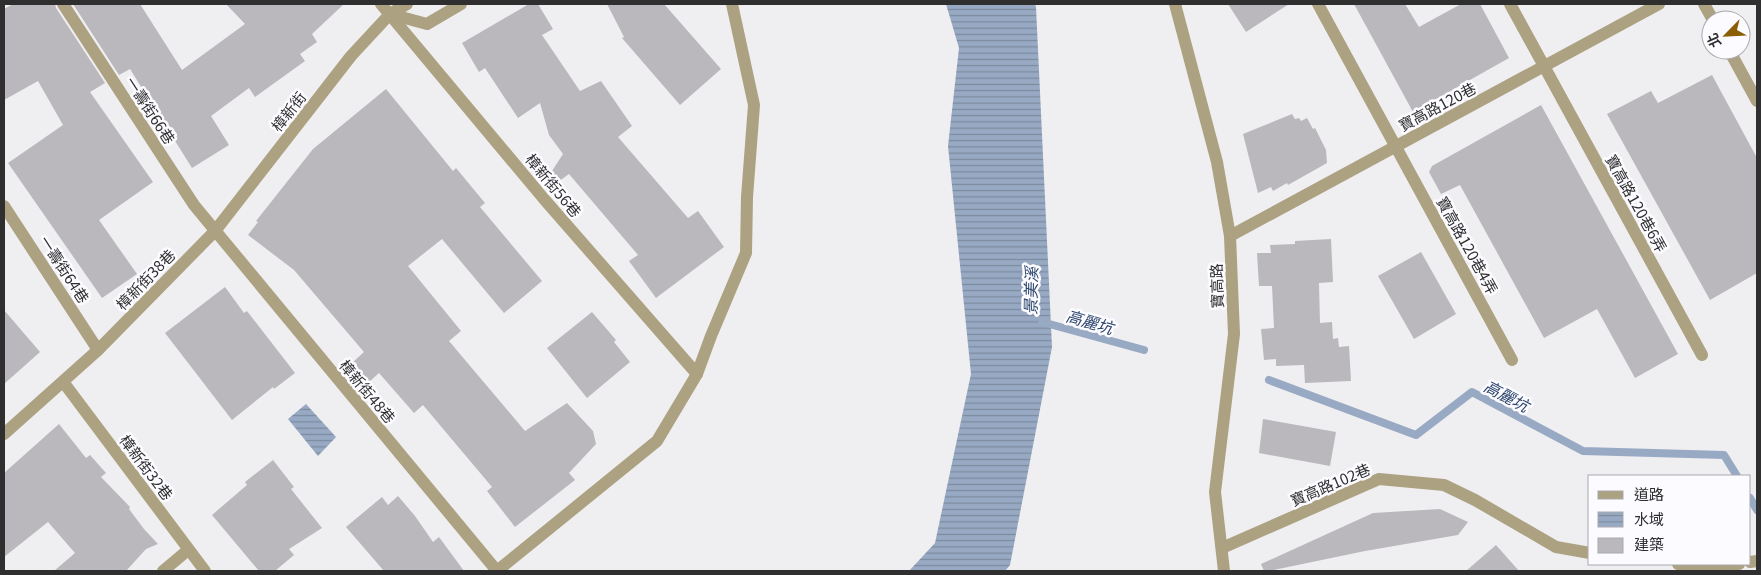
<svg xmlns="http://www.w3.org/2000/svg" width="1761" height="575" viewBox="0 0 1761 575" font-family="Georgia,'Noto Sans TC',serif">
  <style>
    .water { fill: url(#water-rules) }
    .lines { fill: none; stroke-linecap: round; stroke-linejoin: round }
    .stream { stroke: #98a9c3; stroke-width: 8 }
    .building { fill: #bab8bc }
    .service { stroke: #aca181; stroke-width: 12 }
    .pedestrian { stroke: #aca181; stroke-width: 12 }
    .minor { stroke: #aca181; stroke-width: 12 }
    .labels { text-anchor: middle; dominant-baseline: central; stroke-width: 5; stroke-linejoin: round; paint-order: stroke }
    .street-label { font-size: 15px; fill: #2f2f30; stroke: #fcfbff }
    .water-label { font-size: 16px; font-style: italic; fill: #2d466c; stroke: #fcfbff }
  </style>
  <defs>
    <pattern id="water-rules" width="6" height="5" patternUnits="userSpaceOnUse" patternTransform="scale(1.25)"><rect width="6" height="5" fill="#98a9c3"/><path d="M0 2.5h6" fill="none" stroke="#7c8a9f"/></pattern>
  </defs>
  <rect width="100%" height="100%" fill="#efeef1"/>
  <g class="water">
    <path d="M946,4h89l1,3 16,340 -42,218 -5,6h-96l26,-28 36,-169 -23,-228 11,-98z"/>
    <path d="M306,404l30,33 -18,19 -30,-37z"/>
  </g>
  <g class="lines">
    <g class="stream">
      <path d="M1042,322l102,28"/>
      <path d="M1269,380l147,55 56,-43 111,59 141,4 13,21"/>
      <path d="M1750,498l7,12"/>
    </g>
  </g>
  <g class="building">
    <path d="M13,4h42l1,4 49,75 -15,9 63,90 -54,38 38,54 -35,24 -94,-135 55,-38 -25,-44 -34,19v-91z"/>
    <path d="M73,4h67l42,66 63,-46 -19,-20h118l-32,30 5,8 -17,12 5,7 -50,36 -6,-9 -38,28 18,29 -37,23 -62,-99 -11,6z"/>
    <path d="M529,4h9l15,25 -11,6 38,56 21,-10 31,45 -14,11 70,81 10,-7 26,36 -68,51 -27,-37 9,-6 -69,-81 -22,16 -4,-5 20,-31 -14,-19 -9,-32 -22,15 -33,-50 -6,4 -17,-29z"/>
    <path d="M607,4h57l57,65 -41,36 -58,-67 2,-1z"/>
    <path d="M1228,4h61l-43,28z"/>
    <path d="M1354,4h51l14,23 42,-23h19l29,54 -96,54z"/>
    <path d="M1712,75l45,83v115l-47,27 -103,-186 44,-23 7,12z"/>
    <path d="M386,89l67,82 3,-3 29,35 -5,4 62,74 -38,32 -62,-74 -34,27 53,65 -12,10 76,90 42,-28 26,28 3,13 -27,29 6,7 -60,47 -28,-36 5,-4 -69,-82 -9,8 -35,-40 -10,9 -17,-19 12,-11 -70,-82 -46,-35 10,-13 -2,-1 57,-72z"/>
    <path d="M1541,105l137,249 -43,24 -38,-69 -53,29 -84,-153 -19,9 -12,-22 3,-6z"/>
    <path d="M1292,114l3,5 4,-1 2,3 6,-3 6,11 2,-1 11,22 1,13 -39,22 -1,-2 -14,8 -2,-4 -13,6 -15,-59z"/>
    <path d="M1331,239l2,43 -14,1 1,40 12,-1 1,17 5,-1 1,9 10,-1 2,35 -46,2 -1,-18 -28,1v-7l-12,1 -3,-31 13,-1 -2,-42h-13l-2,-33h14l-1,-8 25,-1v-3z"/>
    <path d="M1421,252l35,62 -42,25 -36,-63z"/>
    <path d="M225,287l19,26 3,-2 48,62 -21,16 -1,-2 -41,33 -67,-87z"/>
    <path d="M4,310l36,42 -36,32z"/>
    <path d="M592,312l24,28 -2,2 16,20 -43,36 -40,-50z"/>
    <path d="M1263,419l73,13 -6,34 -71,-13z"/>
    <path d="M59,424l27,34 4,-3 16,18 -5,4 29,30 -1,2 15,20 14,15 -12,5 -20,22h-72l21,-18 -27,-31 -44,35v-84z"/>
    <path d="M273,460l21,27 -3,2 31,39 -33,21 5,6 -19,16h-16l-47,-56 35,-30 -2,-3z"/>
    <path d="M398,496l17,20 18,26 6,-5 25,34h-80l-38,-44 36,-30 6,8z"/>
    <path d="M1440,509l28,13 -10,13 -93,16 -96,20h-5l-3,-7 112,-51z"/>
    <path d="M1496,545l23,26h-53z"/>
  </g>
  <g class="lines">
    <g class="service">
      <path d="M381,4l163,195 153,175"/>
      <path d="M1318,4l194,356"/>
      <path d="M1510,4l192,351"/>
      <path d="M1704,4l9,16"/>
      <path d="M390,14l37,10 34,-20"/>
      <path d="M1729,50l28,51"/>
      <path d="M1230,236l429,-232"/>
      <path d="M1222,548l157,-69 65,6 31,15 81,47 34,6"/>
      <path d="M1750,562l7,-1"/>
      <path d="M1678,564l39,3 22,-3"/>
      <path d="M163,571l25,-21"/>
    </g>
    <path class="pedestrian" d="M390,14l17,-10"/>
    <g class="minor">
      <path d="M63,4l131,201 303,366"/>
      <path d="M1175,4l42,158 13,74 4,98 -19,158 9,79"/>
      <path d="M4,206l94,144"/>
      <path d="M64,383l141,188"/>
      <path d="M4,434l94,-84 117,-119 136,-175 39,-42"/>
      <path d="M497,571l160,-130 40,-67 14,-38 35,-83 1,-56 7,-92 -22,-101"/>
    </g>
  </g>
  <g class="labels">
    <g class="street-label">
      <text transform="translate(1437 106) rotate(-28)">寶高路120巷</text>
      <text transform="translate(151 110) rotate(57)">一壽街66巷</text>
      <text transform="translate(288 111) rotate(-52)">樟新街</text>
      <text transform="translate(554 185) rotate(50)">樟新街56巷</text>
      <text transform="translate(1637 203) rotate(61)">寶高路120巷6弄</text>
      <text transform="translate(1468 245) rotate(61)">寶高路120巷4弄</text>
      <text transform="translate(65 269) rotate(57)">一壽街64巷</text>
      <text transform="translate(145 279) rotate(-46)">樟新街38巷</text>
      <text transform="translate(1216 286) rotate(-92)">寶高路</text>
      <text transform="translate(368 391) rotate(50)">樟新街48巷</text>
      <text transform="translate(147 467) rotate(53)">樟新街32巷</text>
      <text transform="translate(1330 484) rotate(-23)">寶高路102巷</text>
    </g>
    <g class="water-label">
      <text transform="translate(1030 291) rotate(-89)">景美溪</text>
      <text transform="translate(1090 321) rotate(16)">高麗坑</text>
      <text transform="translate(1507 395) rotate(28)">高麗坑</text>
    </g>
  </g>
  <rect width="1761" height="575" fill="none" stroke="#2f2f30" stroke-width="10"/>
  <rect x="1588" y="475" width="162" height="90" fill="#fcfbff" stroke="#aaa9ac"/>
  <rect x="1598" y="491" width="25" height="8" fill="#aca181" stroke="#aaa9ac"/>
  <text x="1634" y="500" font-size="15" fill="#2f2f30">道路</text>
  <rect x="1598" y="512" width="25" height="15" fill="url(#water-rules)" stroke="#aaa9ac"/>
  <text x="1634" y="525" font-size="15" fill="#2f2f30">水域</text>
  <rect x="1598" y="538" width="25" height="15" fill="#bab8bc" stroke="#aaa9ac"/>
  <text x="1634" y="550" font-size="15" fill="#2f2f30">建築</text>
  <g transform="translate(1726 35) rotate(246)"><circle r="24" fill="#fcfbff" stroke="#aaa9ac"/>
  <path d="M0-4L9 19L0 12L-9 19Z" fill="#8c5e03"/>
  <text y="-8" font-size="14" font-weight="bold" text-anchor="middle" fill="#2f2f30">北</text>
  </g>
</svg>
